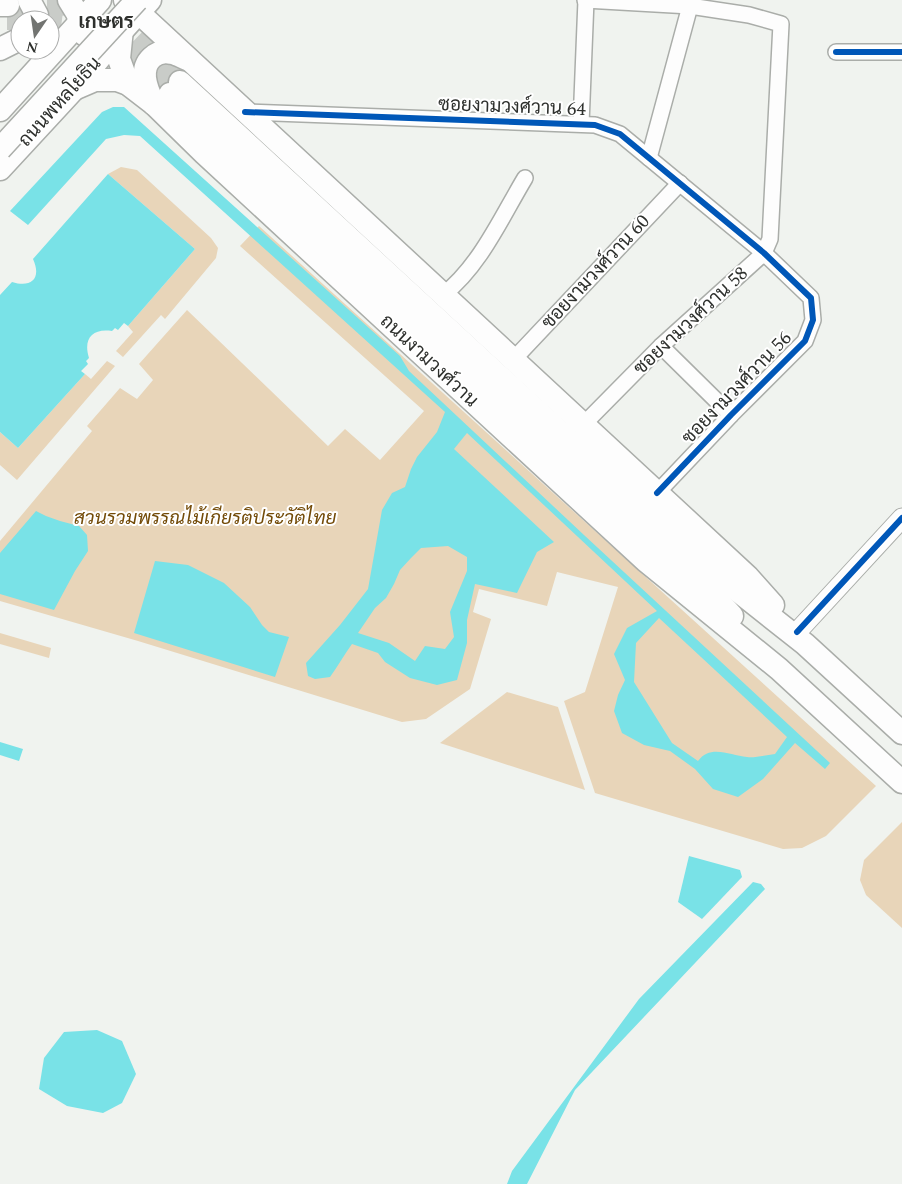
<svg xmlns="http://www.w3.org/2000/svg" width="902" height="1184" viewBox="0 0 902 1184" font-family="Spectral,Sarabun,serif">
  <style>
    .green { fill: #e8d5b9 }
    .water { fill: #79e2e7; fill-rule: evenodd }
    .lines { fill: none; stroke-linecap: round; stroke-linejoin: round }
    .primary-tunnel { stroke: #c9ccc8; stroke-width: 22; stroke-dasharray: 22 11; stroke-linecap: butt }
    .minor-casing { stroke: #aaada9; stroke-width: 18 }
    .tertiary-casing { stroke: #aaada9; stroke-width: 21 }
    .primary-casing { stroke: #aaada9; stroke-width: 25 }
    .minor { stroke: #fdfdfd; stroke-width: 15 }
    .tertiary { stroke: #fdfdfd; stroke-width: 19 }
    .primary { stroke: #fdfdfd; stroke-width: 22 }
    .rail { stroke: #c5c6c4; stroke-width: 4; stroke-dasharray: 6 6; stroke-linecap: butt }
    .primary-bridge-casing { stroke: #aaada9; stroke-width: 25; stroke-linecap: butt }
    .primary-bridge { stroke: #fdfdfd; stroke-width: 22 }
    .cycleway-casing { stroke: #fff; stroke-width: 9 }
    .cycleway { stroke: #0057b8; stroke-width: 6 }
    .labels { text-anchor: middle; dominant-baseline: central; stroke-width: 4; stroke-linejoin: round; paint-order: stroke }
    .street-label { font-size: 19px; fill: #2e302d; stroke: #fff }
    .park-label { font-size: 19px; font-style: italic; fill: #734b08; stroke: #fff }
    .neighbourhood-label { font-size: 20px; font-weight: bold; fill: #2e302d; stroke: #fff }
  </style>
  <rect width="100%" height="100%" fill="#f0f3ef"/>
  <g class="green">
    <path d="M121,167l16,3 74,68 7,10 -2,10 -51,61 -4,-4 -38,42 -7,-6 17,-19 -5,-6 67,-77 -87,-75z"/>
    <path d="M259,226l617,560 -50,50 -24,12 -19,1 -188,-56 -31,-92 21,-9 33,-105 -61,-15 -10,34 -68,-17 -6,23 18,7 -21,70 -44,30 -24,3 -264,-81 -138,-40v-60l92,-110 -5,-5 33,-38 17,11 16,-19 -14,-16 48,-54 141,136 17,-17 35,31 44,-49 -184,-165z"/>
    <path d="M107,361l8,5 -98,114 -17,-15v-33l18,16 67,-74 6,5z"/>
    <path d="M0,633l51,15 -2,10 -49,-14z"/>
    <path d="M507,692l51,15 27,83 -145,-47z"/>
    <path d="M902,822v106l-36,-33 -6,-15 4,-20z"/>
  </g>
  <g class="water">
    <path d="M113,107h11l276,249 9,15 175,164 246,228 -5,6 -30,-26 -32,36 -25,18 -25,-8 -18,-20 -25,-18 -26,-6 -22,-12 -8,-22 4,-16 7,-15 -11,-26 13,-26 30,-17 -190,-178 -13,16 100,93 -17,10 -20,41 -42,-9 -8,36v23l-10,37 -20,5 -27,-7 -25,-16 -7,-9 -26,-9c-8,11 -14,22 -22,33l-15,2 -7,-3 -2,-13 34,-38 28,-36 14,-79 10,-17 13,-6 6,-18 6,-12 20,-25 8,-20 -305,-276 -16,-1 -18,4 -78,86 -18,-14 92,-99zM448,546l19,11v14l-17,41 4,25 -9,12 -20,-3 -10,15 -26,-18 -31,-10 17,-25 11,-10 8,-14 6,-14 11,-12 10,-10zM659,618l128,119 -12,17c-9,1 -20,4 -28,3 -17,-2 -37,-13 -49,4l-26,-18 -38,-61 2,-39z"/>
    <path d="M108,174l87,75 -67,77 -4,-3 -6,7 -3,-2 -3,3c-20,-3 -29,8 -23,27l-3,3 2,3 -7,7 4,3 -67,74 -18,-16v-137l12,-13c19,6 30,-3 21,-23z"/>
    <path d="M36,511l10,5 14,5 19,5 8,9 1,16 -13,20 -21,39 -54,-16v-41z"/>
    <path d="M155,561l33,4 36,18 26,24 12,18 7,7 20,5 -14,40 -141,-44z"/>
    <path d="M0,742l23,7 -4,12 -19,-6z"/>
    <path d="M689,856l51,14 2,7 -40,42 -24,-17z"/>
    <path d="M753,882l8,2 4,5 -190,201 -48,94h-20l5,-13 127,-172z"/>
    <path d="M97,1030l25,11 14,33 -14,29 -19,10 -36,-7 -28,-17 5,-31 20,-26z"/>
  </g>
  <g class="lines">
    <g class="primary-tunnel">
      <path d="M14,5l42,-1 23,2 33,11 68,65"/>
      <path d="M7,19h46l23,3 27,9 67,63"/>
    </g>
    <defs>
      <g id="minor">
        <path d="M836,52h66"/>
        <path d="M245,112l350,13 25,9 144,119 47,45 2,22 -8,21 -74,74 -74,78"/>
        <path d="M581,124l5,-124"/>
        <path d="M649,158l41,-152"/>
        <path d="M443,295c37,-29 58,-77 82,-117"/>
        <path d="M661,346l70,69"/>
        <path d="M513,360l167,-177"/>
        <path d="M583,425l78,-79 103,-93 6,-14 11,-215 -32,-9 -59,-9 -105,-6"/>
      </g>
      <path id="tertiary" d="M797,632l105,-114"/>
      <g id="primary">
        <path d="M29,0l8,15 -1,5"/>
        <path d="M69,0l8,13 8,22"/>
        <path d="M125,0l623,577 25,28"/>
        <path d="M0,5h8"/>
        <path d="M122,29l-3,30 9,25"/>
        <path d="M0,49l20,-10"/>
        <path d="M180,82l492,453 61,52 72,57 97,89"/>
        <path d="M74,89l21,-9h22l11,4 26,20 50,49 442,408 133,108 123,113"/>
        <path d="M170,94l542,500 20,22"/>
        <path d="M154,104c-4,-8 -8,-17 -9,-26 -2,-17 11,-29 27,-25 5,1 10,4 15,6"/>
        <path d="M0,110l100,-110"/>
        <path d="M0,169l74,-80 48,-58 28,-31"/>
      </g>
    </defs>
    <use href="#minor" class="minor-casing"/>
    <use href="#tertiary" class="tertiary-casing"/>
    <use href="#primary" class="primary-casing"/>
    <use href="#minor" class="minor"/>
    <use href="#tertiary" class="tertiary"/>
    <use href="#primary" class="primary"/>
    <g class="rail">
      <path d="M0,140l129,-140"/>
      <path d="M0,152l43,-44 98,-108"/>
    </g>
    <defs>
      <path id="primary-bridge" d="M0,149l137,-149"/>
    </defs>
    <use href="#primary-bridge" class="primary-bridge-casing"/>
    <use href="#primary-bridge" class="primary-bridge"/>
    <defs>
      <g id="cycleway">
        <path d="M836,52h66"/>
        <path d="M245,112l350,13 25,9 144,119 47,45 2,22 -8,21 -74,74 -74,78"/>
        <path d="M797,632l105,-114"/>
      </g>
    </defs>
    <use href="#cycleway" class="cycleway-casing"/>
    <use href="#cycleway" class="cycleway"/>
  </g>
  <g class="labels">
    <g class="street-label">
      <text transform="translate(60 102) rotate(-48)">ถนนพหลโยธิน</text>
      <text transform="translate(512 107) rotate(2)">ซอยงามวงศ์วาน 64</text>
      <text transform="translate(596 272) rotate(-47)">ซอยงามวงศ์วาน 60</text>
      <text transform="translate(691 321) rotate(-43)">ซอยงามวงศ์วาน 58</text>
      <text transform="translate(429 361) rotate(43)">ถนนงามวงศ์วาน</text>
      <text transform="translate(737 388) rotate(-46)">ซอยงามวงศ์วาน 56</text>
    </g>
    <g class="park-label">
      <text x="205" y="518">สวนรวมพรรณไม้เกียรติประวัติไทย</text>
    </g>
    <g class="neighbourhood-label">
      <text x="106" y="22">เกษตร</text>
    </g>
  </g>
  <g transform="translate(35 35) rotate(193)"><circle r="24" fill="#ffffff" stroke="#abacab"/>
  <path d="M0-4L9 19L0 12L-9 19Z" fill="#727471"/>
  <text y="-8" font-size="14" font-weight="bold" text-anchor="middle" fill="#2e302d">N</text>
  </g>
</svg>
